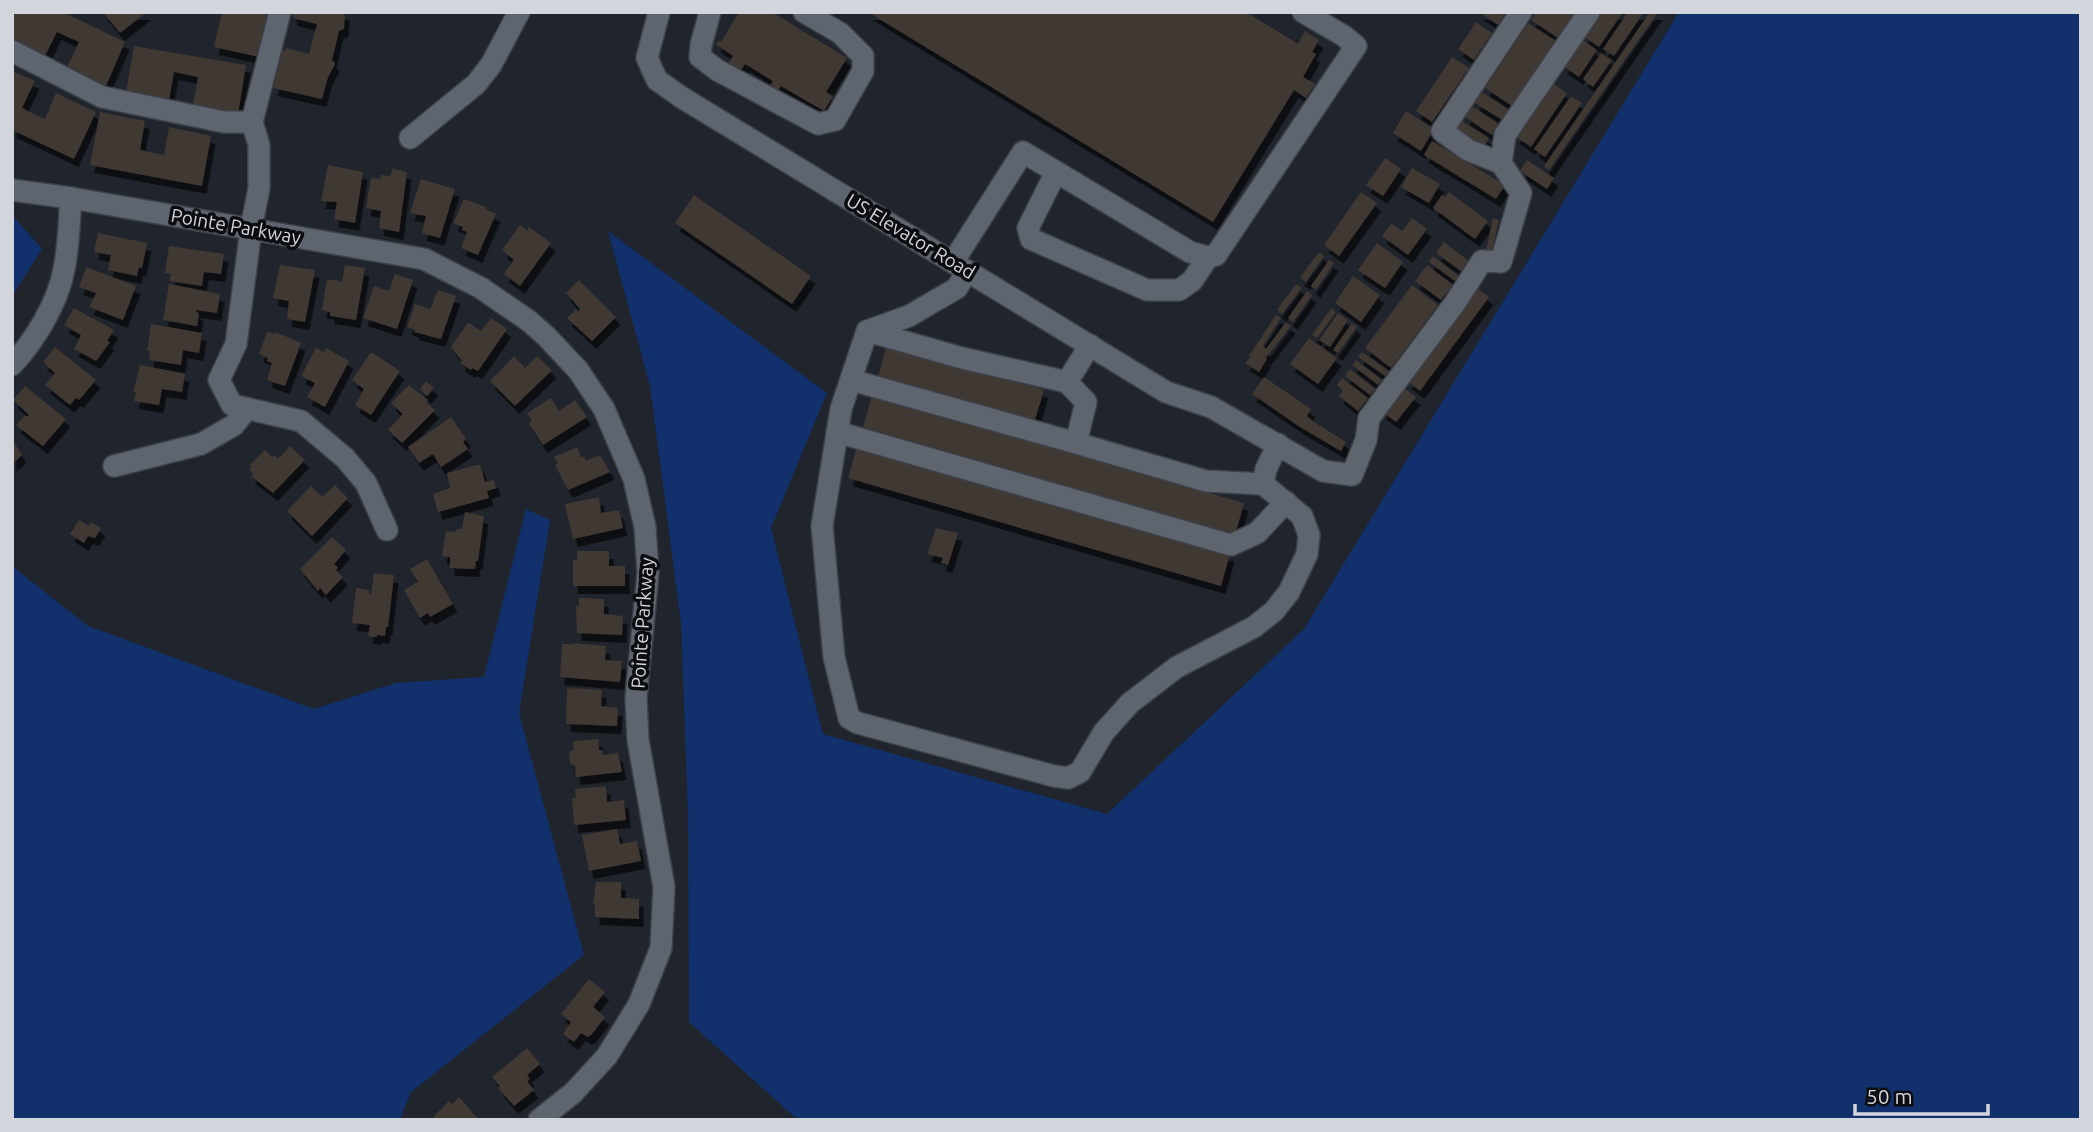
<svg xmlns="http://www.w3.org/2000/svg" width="2093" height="1132" viewBox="0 0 2093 1132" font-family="Ubuntu,sans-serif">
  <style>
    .green { fill: #12306b }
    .building { fill: #413731; filter: url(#shadow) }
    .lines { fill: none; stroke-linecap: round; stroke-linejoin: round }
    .minor-casing { stroke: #3d4149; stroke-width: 24 }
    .minor { stroke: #5f656f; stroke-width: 21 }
    .labels { text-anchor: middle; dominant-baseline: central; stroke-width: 7; stroke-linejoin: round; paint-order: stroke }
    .street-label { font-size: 19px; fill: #d2d6dc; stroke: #0b0d11 }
  </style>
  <defs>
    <filter id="shadow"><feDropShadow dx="4.5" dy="8" stdDeviation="0" flood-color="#0009"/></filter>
  </defs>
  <rect width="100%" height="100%" fill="#1f242d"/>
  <g class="green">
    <path d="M1679,12h402v1108h-1283l-109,-98 -1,-208 -7,-191 -31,-237 -42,-155 219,162 -56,135 52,206 284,80 197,-185z"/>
    <path d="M12,215l30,34 -30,47z"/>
    <path d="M526,509l24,11 -31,193 65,242 -173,137 -11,28h-388v-554l76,60 226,83 82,-26 88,-6z"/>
  </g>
  <g class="building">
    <path d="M15,12h48l62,30 -19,44 -39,-19 12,-25 -22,-10 -13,26 -32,-15v-25z"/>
    <path d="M103,12h44l-27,21z"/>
    <path d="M222,12h34l14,3 -10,42 -46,-10z"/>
    <path d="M292,12h53l-1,17 -5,2 -7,29 3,3 -1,3 -6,11 -6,22 -49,-11 9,-38 3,1 1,-3 23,6 8,-30 -24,-6z"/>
    <path d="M739,12h33l75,46 -21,34 7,4 -9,15 -43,-25 -4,6 -8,-5 4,-6 -28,-17 -6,9 -12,-8 6,-9 -17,-12 2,-3 3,1z"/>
    <path d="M868,12h378l52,32 7,-13 14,9 -7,12 4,2 -13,23 12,7 -9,14 -12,-8 -81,132z"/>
    <path d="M1479,12h27l-8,13z"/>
    <path d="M1536,12h39l-17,26 -27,-18z"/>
    <path d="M1599,12h24l-24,35 -16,-11z"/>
    <path d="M1628,12h16l-30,44 -11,-7z"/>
    <path d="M1650,12h8l-109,158 -5,-4z"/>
    <path d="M1476,22l16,11 -18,27 -16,-11z"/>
    <path d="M1528,23l28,18 -44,65 -27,-18z"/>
    <path d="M1581,39l16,11 -18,27 -16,-11z"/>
    <path d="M134,46l112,19 -8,49 -45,-8 5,-29 -24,-5 -5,28 -43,-8z"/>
    <path d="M1601,53l11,7 -19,27 -10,-8z"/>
    <path d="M1452,57l17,11 -37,54 -16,-11z"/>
    <path d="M12,71l23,10 -13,27 23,11 11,-26 40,19 -22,47 -62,-29z"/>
    <path d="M1551,82l16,11 -36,54 -16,-11z"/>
    <path d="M1482,92l27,18 -7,10 -27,-17z"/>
    <path d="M1571,96l11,7 -37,54 -11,-8z"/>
    <path d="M1472,106l27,18 -7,11 -27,-18z"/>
    <path d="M1406,111l28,18 -13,22 -28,-18z"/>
    <path d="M100,112l45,9 -5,29 24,5 5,-28 42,9 -9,50 -112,-21z"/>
    <path d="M1462,121l27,17 -6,11 -28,-18z"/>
    <path d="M1432,141l73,44 -9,14 -72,-44z"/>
    <path d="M1385,158l16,11 -18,27 -17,-11z"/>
    <path d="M1527,160l27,18 -7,11 -27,-18z"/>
    <path d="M328,165l35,7 -8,51 -21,-4 3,-17 -16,-1z"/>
    <path d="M393,168l14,4 -8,60 -20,-4 2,-17 -15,-3 5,-30 9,1 1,-4 9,1z"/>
    <path d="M1412,168l28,16 -11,19 -28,-16z"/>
    <path d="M421,179l34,10 -15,49 -18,-5 4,-17 -16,-3z"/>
    <path d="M1361,192l16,11 -38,53 -15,-11z"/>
    <path d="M1449,192l39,29 -13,18 -42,-31 9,-13 3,2z"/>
    <path d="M694,195l117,81 -19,28 -117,-81z"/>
    <path d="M464,199l22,8 -1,2 11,5 -18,41 -17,-7 6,-16 -5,-2 1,-3 -10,-4z"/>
    <path d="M1412,218l15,11 -19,26 -26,-19 9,-13 11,8z"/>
    <path d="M1493,218l6,2 -7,31 -6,-1z"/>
    <path d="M520,225l7,6 2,-4 22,16 -31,43 -16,-12 10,-14 -12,-10z"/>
    <path d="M98,233l49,10 -5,25 -3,-1 -2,9 -29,-6 3,-15 -17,-3z"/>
    <path d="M1444,242l26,20 -8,10 -26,-19z"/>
    <path d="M1377,243l26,19 -18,26 -27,-18z"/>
    <path d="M169,246l55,8 -3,20 -17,-2 -2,14 -33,-5 2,-7 -6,-1z"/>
    <path d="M1319,252l5,4 -18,26 -6,-4z"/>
    <path d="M1433,256l26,20 -4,5 -26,-19z"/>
    <path d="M1329,260l5,3 -18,27 -5,-4z"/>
    <path d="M280,265l35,5 -10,52 -18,-3 2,-18 -16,-3z"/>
    <path d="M345,265l20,3 -9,52 -26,-4v-4l-8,-2 5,-31 15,3z"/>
    <path d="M1427,265l26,20 -12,15 -26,-19z"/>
    <path d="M86,267l50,19 -13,34 -34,-13 7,-14 -17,-6z"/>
    <path d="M395,274l18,6 -16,49 -34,-11 11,-32 15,5z"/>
    <path d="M1353,276l27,19 -19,27 -26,-19z"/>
    <path d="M579,280l37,37 -24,24 -25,-23 9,-9 2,3 2,-3 -14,-16z"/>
    <path d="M169,284l51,10 -3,19 -21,-3v2l3,1 -2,13 -34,-6z"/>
    <path d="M1296,284l6,4 -20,26 -5,-4z"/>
    <path d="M1412,285l26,20 -47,63 -26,-20z"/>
    <path d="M1476,287l13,10 -69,94 -13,-10z"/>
    <path d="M438,290l18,6 -15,43 -27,-7 1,-2 -8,-3 8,-23 15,5z"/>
    <path d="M1307,291l5,4 -19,27 -5,-4z"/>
    <path d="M74,308l40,22 -7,11 3,1 -14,19 -22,-12 7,-14 -17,-10z"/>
    <path d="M1331,308l5,4 -19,26 -5,-3z"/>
    <path d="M1338,313l10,7 -18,27 -11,-7z"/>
    <path d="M1276,315l5,3 -18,28 3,3 20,-27 5,4 -25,32 -7,-4 8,5 -8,13 -14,-9 5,-6 7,4 -8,-5z"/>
    <path d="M491,318l16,11 -29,42 -6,-3 -1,2 -11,-7 2,-2 -11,-14 16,-23 2,-1 12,8z"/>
    <path d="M1352,323l5,4 -19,26 -5,-3z"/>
    <path d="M151,324l51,9 -3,20 -16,-3 -2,15 -32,-5 1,-9h-3z"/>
    <path d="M267,332l8,2 1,-2 25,11 -16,43 -18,-6 5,-17 -5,-2 1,-3 -9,-4z"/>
    <path d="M1309,338l28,20 -19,26 -28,-20z"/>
    <path d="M887,344l157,46 -10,33 -156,-46z"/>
    <path d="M55,347l41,33 -17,20 -3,-2 -6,7 -25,-20 10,-12 -12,-11z"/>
    <path d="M316,348l8,4 2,-4 23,13 -24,46 -18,-10 8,-14 -14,-7z"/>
    <path d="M371,352l29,19 -29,44 -16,-10 9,-16 -12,-9z"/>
    <path d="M1362,352l27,19 -4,5 -27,-19z"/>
    <path d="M514,356l11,12 12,-12 15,14 -37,36 -25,-25z"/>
    <path d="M1356,360l26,20 -4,5 -26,-20z"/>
    <path d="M140,365l45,9 -3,18 -20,-3 -3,16 -25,-4 2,-9h-3z"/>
    <path d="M1350,369l25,20 -5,6 -25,-19z"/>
    <path d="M1264,377l47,32 -4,7 7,6 32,20 -5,9 -41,-24 -48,-33z"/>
    <path d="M1342,378l26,20 -10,13 -19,-15 4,-6 -6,-5z"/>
    <path d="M426,381l8,7 -7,8 -7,-7z"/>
    <path d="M409,385l19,15 -2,2 9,8 -33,33 -14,-13 15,-16 -12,-11z"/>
    <path d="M1400,385l16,12 -20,25 -15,-11z"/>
    <path d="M25,386l41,33 -23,27 -27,-21 9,-10 2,2 2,-2 -16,-15z"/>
    <path d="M872,395l372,108 -9,32 -372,-108z"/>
    <path d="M551,398l8,13 16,-11 12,17 -44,28 -14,-22 3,-2 -5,-8z"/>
    <path d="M451,417l15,22 -3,3 5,7 -27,18 -8,-13 -14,9 -11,-16z"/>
    <path d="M12,439l10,16 -10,9z"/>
    <path d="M290,446l15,14 -32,33 -22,-17 2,-2 -4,-5 2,-2 -1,-2 15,-15 7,7 3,-2 3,4z"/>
    <path d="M857,446l373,108 -9,32 -373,-108z"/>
    <path d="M577,447l4,10 3,-1 2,5 14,-6 10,17 -42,18 -13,-25 3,-1 -4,-7z"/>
    <path d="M476,465h4l5,17 9,-2 2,8 -9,3 2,7 -51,14 -5,-18 17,-6 -3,-15z"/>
    <path d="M335,485l13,13 -36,38 -25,-25 24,-25 11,11z"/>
    <path d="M599,497l2,16 18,-3 4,18 -50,11 -8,-35z"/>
    <path d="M465,512l19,4 -6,45h-2l-1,8 -25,-1v-11l-8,-1 4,-25 10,1 1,-3h5z"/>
    <path d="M79,520l10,6 2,-4 10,6 -6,10 -7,-2 -4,7 -14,-9z"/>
    <path d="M936,528l22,5 -10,32 -7,-2 2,-5 -16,-4z"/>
    <path d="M332,537l14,13 -12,14 4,4 -2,2 7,7 -17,18 -6,-7 -2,3 -18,-22z"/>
    <path d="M577,551h32v15h16v20h-52v-26h4z"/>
    <path d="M427,559l26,45 -23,13 -2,-4 -8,5 -16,-28 14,-8 -8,-13z"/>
    <path d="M374,573l20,2 -6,52h-2l-1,9 -8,-1v2l-9,-1 2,-11 -18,-2 4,-35 13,2v4h2z"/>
    <path d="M579,598l25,1v15l19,2 -1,19 -45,-2 -1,-27h3z"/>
    <path d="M574,643l32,3 -1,14 17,1 -2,21 -60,-5 2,-33h12z"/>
    <path d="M572,688l30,2 -1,16 17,2 -1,18 -51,-2 1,-35z"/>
    <path d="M598,739l1,11h3l1,5 15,-2 4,19 -46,5 -1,-11 -5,-3 -1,-11 5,-2 -1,-9z"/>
    <path d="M606,786l1,16 17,-2 2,20 -52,5 -2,-27h4l-1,-9z"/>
    <path d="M617,829l3,15 17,-3 4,20 -52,10 -7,-36z"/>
    <path d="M596,882h25v16l18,1v20l-44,-2v-12h-2z"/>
    <path d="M589,979l16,13 -12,15 12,10 -13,17 -4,3 -7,-4 -7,9 -11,-8 8,-12 -10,-8z"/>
    <path d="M527,1048l13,16 -13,11 3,4 -3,2 7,9 -20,16 -16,-18 2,-2 -8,-9z"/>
    <path d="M459,1097l20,23h-49l19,-19 3,3z"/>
  </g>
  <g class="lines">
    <defs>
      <g id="minor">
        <path d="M280,12l-28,110 7,23v43l-8,41 -15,115 -17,36 13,25 69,16 44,37 21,25 21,47"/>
        <path d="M659,12l-12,46 10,22 24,17 485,295 45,15 112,64 29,4 14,-35 3,-22 86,-115 27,-42 19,1 20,-69 -20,-30 -33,-13 -26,-19 79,-119"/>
        <path d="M710,12l-9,33 -1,12 17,13 101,54 17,-4 28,-49v-15l-23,-23 -36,-21"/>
        <path d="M12,51l90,46 122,25h28"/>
        <path d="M410,138l66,-54 15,-19 28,-53"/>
        <path d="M1501,163l4,-28 84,-123"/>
        <path d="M1056,172l-28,56 3,11 116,51h32l13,-9 16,-24"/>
        <path d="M12,190l59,8 353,61 57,29 48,33 17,15 32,34 26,39 30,70 11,48 3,46 -12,125 2,42 26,147 -3,61 -22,56 -32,52 -34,37 -34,27"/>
        <path d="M953,262l70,-110 167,100 18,5 8,-2 140,-209 -12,-10 -41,-24"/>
        <path d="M967,271l-10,17 -48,28 -42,15 -26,78 -19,117 12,131 15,61 9,5 196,53 14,2 12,-6 24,-40 26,-29 47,-36 77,-40 20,-16 15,-19 18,-38 2,-19 -7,-19 -39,-32 3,-15 12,-25"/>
        <path d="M867,331l95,27 105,24 23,-37"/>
        <path d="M12,365c23,-25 46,-62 52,-96 5,-23 5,-48 7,-71"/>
        <path d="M851,380l225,63 10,-41 -19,-20"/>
        <path d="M837,432l394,113 26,-12 29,-31"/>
        <path d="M1076,443l130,38 57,3"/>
        <path d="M114,466l87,-22 33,-19 13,-16"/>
      </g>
    </defs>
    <use href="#minor" class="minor-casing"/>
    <use href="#minor" class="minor"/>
  </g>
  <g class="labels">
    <g class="street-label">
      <text transform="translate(236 226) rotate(10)">Pointe Parkway</text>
      <text transform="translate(911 236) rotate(31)">US Elevator Road</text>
      <text transform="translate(642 623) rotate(-86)">Pointe Parkway</text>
    </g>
  </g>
  <rect width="2093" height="1132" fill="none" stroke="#d2d6dc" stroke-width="28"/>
  <path d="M1855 1104v10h133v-10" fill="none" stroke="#d2d6dc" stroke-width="3.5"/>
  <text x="1866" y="1104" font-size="21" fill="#d2d6dc" stroke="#0b0d11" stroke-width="5" paint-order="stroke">50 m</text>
</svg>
